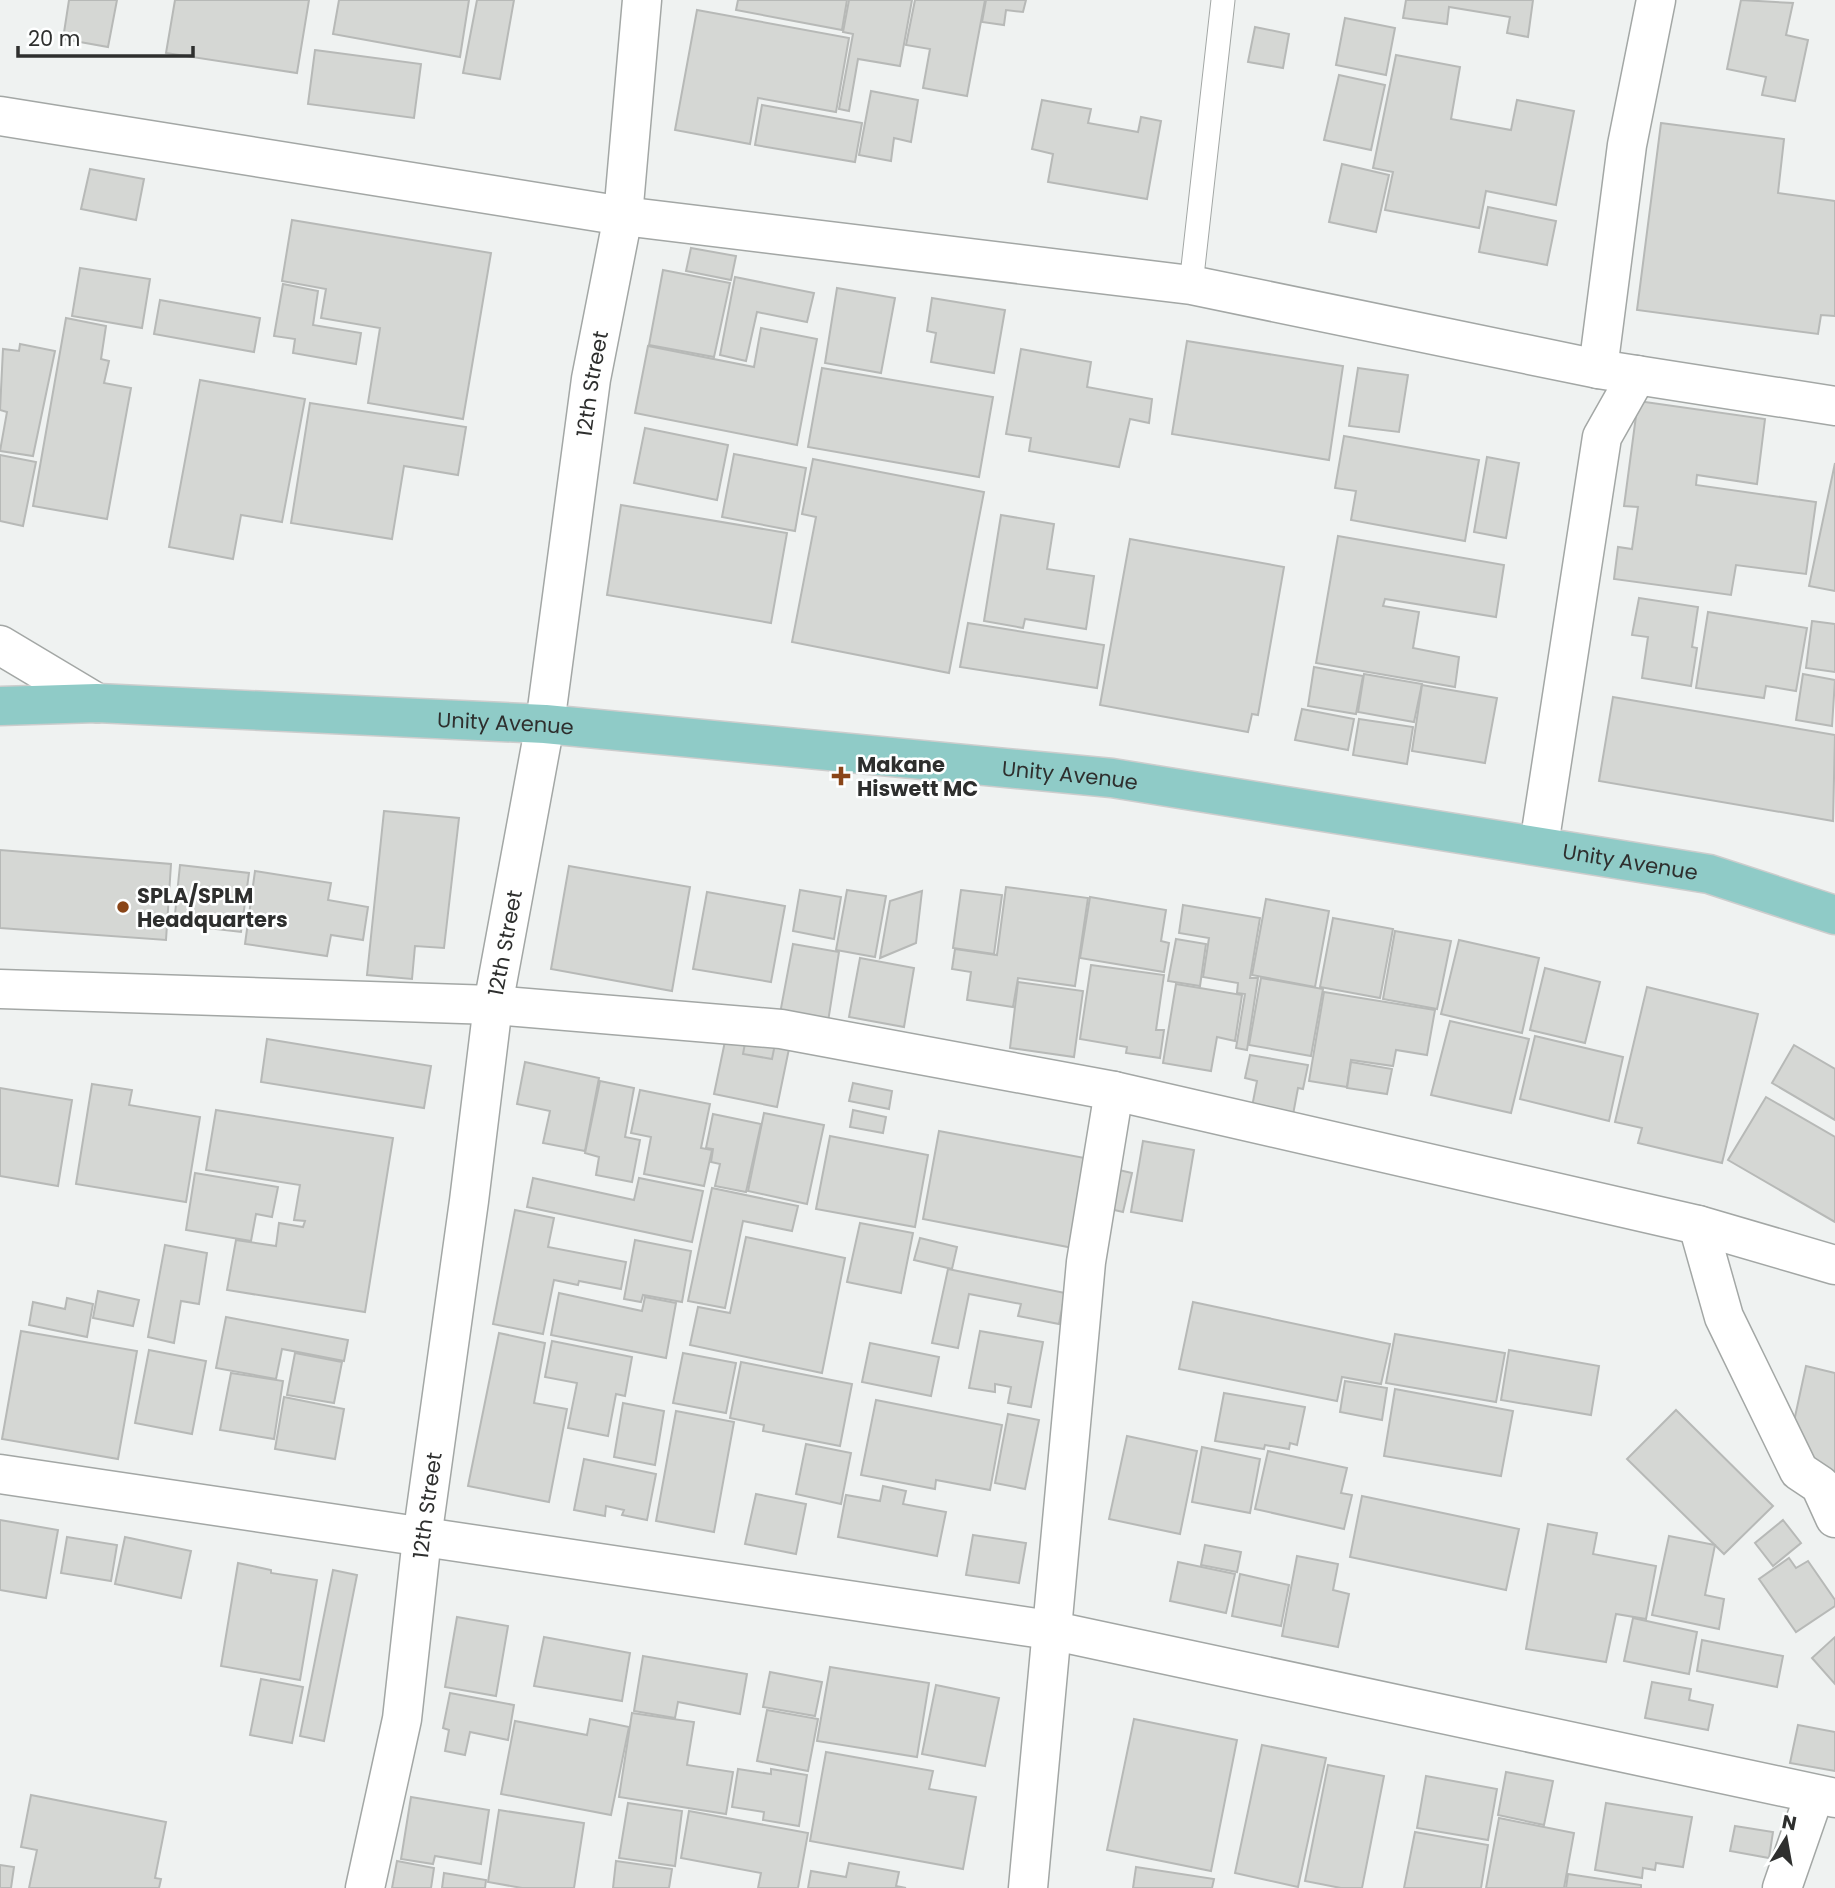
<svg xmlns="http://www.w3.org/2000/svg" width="1835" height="1888" viewBox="0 0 1835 1888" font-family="Poppins,sans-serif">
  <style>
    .building { fill: #d5d7d4; stroke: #b7b9b7; stroke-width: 2 }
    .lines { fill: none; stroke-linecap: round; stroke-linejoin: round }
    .lane-casing { stroke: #a3a7a5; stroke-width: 25 }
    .street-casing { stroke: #a3a7a5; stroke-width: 41 }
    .primary-casing { stroke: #cdcdcd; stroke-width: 41 }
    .lane { stroke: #fff; stroke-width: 23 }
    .street { stroke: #fff; stroke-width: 38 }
    .primary { stroke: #8fcbc7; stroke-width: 38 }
    .poi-dot { fill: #894518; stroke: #feffff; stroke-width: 2.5 }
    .labels { text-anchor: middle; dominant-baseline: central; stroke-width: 5; stroke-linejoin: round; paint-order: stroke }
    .street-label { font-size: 21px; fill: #2e2f2e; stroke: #feffff }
    .poi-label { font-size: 21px; font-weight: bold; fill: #2e2f2e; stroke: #feffff; text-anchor: start }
  </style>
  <rect width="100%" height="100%" fill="#eff2f1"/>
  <g class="building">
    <path d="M69,0h48l-9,47 -45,-8z"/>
    <path d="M175,0h134l-12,73 -131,-20z"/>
    <path d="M339,0h130l-9,57 -127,-23z"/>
    <path d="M477,0h37l-14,79 -37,-6z"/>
    <path d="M738,0h109l-5,30 -106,-20z"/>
    <path d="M849,0h63l-12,66 -42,-7 -9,52 -10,-2 14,-75 -10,-2z"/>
    <path d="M915,0h70l-18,96 -44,-8 7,-39 -24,-4z"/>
    <path d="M986,0h40l-3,12 -17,-2 -2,15 -22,-3z"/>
    <path d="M1406,0h127l-5,37 -21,-4 3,-16 -61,-10 -2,17 -44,-6z"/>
    <path d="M1741,0l52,3 -7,32 22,5 -13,61 -33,-6 4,-18 -39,-8z"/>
    <path d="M697,10l152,28 -13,74 -78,-14 -8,46 -75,-14z"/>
    <path d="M1345,18l50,10 -9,47 -50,-10z"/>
    <path d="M1255,27l34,7 -6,34 -35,-6z"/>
    <path d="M315,50l106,14 -7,54 -106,-14z"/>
    <path d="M1396,55l64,12 -9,52 60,11 6,-30 57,11 -18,94 -70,-14 -7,37 -94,-18 8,-38 -20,-4z"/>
    <path d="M1339,75l46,10 -14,65 -47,-10z"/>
    <path d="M871,91l47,9 -7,42 -17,-4 -3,23 -32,-6z"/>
    <path d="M1042,100l49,9 -3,14 50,9 3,-15 20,4 -14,78 -99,-17 5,-28 -21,-5z"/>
    <path d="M762,105l100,18 -7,39 -100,-17z"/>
    <path d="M1661,123l123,16 -6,54 57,8v115l-14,-1 -3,19 -181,-24z"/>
    <path d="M1342,164l47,11 -13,57 -47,-10z"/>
    <path d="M90,169l54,10 -8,41 -55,-11z"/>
    <path d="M1488,207l68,14 -9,44 -68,-13z"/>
    <path d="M292,220l199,33 -28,166 -95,-16 12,-75 -59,-10 5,-29 -44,-8z"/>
    <path d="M691,248l45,8 -5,24 -45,-9z"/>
    <path d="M80,268l70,11 -8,49 -70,-12z"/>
    <path d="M663,270l67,13 -16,74 -65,-12z"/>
    <path d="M735,277l79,16 -7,29 -50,-10 -11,49 -26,-6z"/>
    <path d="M283,284l35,7 -5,34 48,8 -5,31 -63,-11 2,-14 -21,-3z"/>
    <path d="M837,288l58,10 -14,75 -56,-10z"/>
    <path d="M932,298l73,12 -11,63 -63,-11 5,-29 -9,-2z"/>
    <path d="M160,300l100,18 -6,34 -100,-18z"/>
    <path d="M66,318l40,8 -5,33 8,2 -5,22 27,5 -24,131 -74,-13z"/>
    <path d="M761,328l56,11 -20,106 -162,-32 13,-67 106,21z"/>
    <path d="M1187,341l156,25 -14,94 -157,-26z"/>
    <path d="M20,344l35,7 -22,105 -33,-5 7,-39 -7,-2 3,-61 16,2z"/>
    <path d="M1021,349l70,13 -4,25 65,12 -3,24 -19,-4 -11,48 -90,-16 2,-13 -25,-4z"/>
    <path d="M822,368l171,29 -14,80 -171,-30z"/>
    <path d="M1358,368l50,7 -9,57 -50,-6z"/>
    <path d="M200,380l105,19 -23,123 -41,-7 -8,44 -64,-12z"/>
    <path d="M1638,401l127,18 -8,65 -60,-9 -1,10 120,17 -10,72 -70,-9 -5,30 -117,-16 4,-32 14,2 6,-42 -14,-1z"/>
    <path d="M310,403l156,24 -8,48 -54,-9 -12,73 -101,-16z"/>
    <path d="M645,428l83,17 -11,55 -83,-17z"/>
    <path d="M1344,436l135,24 -14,81 -114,-21 5,-29 -21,-3z"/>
    <path d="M734,454l72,14 -11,63 -73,-14z"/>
    <path d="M0,455l36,7 -13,64 -23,-5z"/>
    <path d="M1487,457l32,6 -13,75 -32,-6z"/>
    <path d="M813,459l171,33 -35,181 -157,-31 24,-125 -14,-3z"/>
    <path d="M1835,463v128l-26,-5z"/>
    <path d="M621,505l166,28 -16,90 -164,-28z"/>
    <path d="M1001,515l53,9 -7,45 47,7 -8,53 -61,-10 -2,9 -39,-7z"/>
    <path d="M1338,536l166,29 -8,52 -111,-18 -2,7 36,6 -6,36 46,9 -4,30 -139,-24z"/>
    <path d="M1130,539l154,28 -26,148 -6,-1 -4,18 -148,-27z"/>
    <path d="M1639,598l59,9 -6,40 5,1 -6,38 -49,-8 6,-41 -16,-2z"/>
    <path d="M1708,612l99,16 -11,63 -30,-5 -2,12 -68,-10z"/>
    <path d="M1812,621l23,3v48l-29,-4z"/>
    <path d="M968,623l136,22 -7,43 -137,-21z"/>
    <path d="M1314,667l49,9 -7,38 -48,-8z"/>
    <path d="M1364,674l58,10 -8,38 -56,-10z"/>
    <path d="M1803,674l32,6 -3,46 -36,-6z"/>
    <path d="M1422,685l75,13 -12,65 -73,-12z"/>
    <path d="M1613,697l222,38 -2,86 -234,-40z"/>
    <path d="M1302,709l52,10 -6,31 -53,-10z"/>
    <path d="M1359,719l54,8 -6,37 -54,-9z"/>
    <path d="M384,811l75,7 -15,130 -29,-2 -3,33 -45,-4z"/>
    <path d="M0,850l171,14 -5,76 -166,-12z"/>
    <path d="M180,865l69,8 -8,59 -67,-8z"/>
    <path d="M569,866l121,21 -18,104 -121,-22z"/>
    <path d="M255,871l76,12 -3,17 40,7 -5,33 -32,-5 -4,21 -82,-12z"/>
    <path d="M1006,887l82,11 -13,88 -57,-8 -5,29 -46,-7 4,-28 -19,-3 3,-20 42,6z"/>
    <path d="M800,890l41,7 -7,42 -41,-8z"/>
    <path d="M847,890l39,6 -11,61 -39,-7z"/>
    <path d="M961,890l41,5 -8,59 -41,-6z"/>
    <path d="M922,891l-6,52 -36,15 10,-57z"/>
    <path d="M707,892l78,14 -14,76 -78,-13z"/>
    <path d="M1090,897l76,13 -5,31 8,2 -5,29 -84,-14z"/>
    <path d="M1266,899l63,12 -14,76 -63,-12z"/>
    <path d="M1183,905l77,13 -10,60h8l-11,72 -11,-2 9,-54 -8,-1 1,-10 -35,-6 6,-39 -30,-5z"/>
    <path d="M1333,918l60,11 -13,69 -60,-11z"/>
    <path d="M1395,931l56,10 -14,68 -54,-10z"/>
    <path d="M1176,939l30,5 -6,42 -32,-5z"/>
    <path d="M1459,940l80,18 -17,75 -81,-19z"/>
    <path d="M793,944l46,8 -12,76 -48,-9z"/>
    <path d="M860,958l54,10 -10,59 -55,-10z"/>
    <path d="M1091,965l73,10 -8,55h8l-4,28 -34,-5 1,-6 -47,-8z"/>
    <path d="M1545,968l55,14 -15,61 -55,-13z"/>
    <path d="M1261,978l62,11 -12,67 -62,-11z"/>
    <path d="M1018,982l65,9 -9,66 -64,-9z"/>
    <path d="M1176,984l66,11 -7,46 -18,-4 -6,34 -48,-8z"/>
    <path d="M1647,987l111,27 -36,149 -84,-20 4,-15 -27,-6z"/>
    <path d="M1324,992l111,18 -8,45 -31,-5 -3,16 -42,-6 -4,27 -38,-6z"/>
    <path d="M1450,1021l79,18 -18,74 -80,-18z"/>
    <path d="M728,1027l63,12 -14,68 -63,-13z"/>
    <path d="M1535,1036l88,21 -14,64 -89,-22z"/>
    <path d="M746,1038l29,6 -3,15 -29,-5z"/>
    <path d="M267,1039l164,27 -7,42 -163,-26z"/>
    <path d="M1794,1045l41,24v51l-63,-37z"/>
    <path d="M1250,1055l58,10 -5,24 -5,-1 -6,32 -41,-8 6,-31 -12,-3z"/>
    <path d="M525,1062l74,16 -14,73 -42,-8 7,-32 -33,-7z"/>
    <path d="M1351,1062l41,7 -5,25 -40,-6z"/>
    <path d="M600,1081l34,7 -9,49 15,3 -8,42 -36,-7 3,-18 -14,-4z"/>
    <path d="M853,1083l39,8 -3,18 -40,-8z"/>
    <path d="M92,1084l40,6 -3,15 71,12 -14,85 -110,-18z"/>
    <path d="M0,1088l72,12 -14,86 -58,-10z"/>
    <path d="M640,1090l70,14 -9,44 11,2 -8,36 -60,-12 7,-37 -20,-4z"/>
    <path d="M1766,1097l69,40v85l-107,-62z"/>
    <path d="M216,1110l177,28 -28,174 -138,-22 9,-50 40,6 3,-23 24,4 2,-6 -11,-1 6,-35 -94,-15z"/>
    <path d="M853,1110l33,7 -3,16 -33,-6z"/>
    <path d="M764,1113l60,12 -17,79 -59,-13z"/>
    <path d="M713,1114l48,10 -15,68 -31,-6 5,-22 -9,-2 2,-13 -7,-1z"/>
    <path d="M939,1131l151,28 -17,89 -150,-29z"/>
    <path d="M830,1136l98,19 -13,72 -99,-18z"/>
    <path d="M1143,1141l51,9 -12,71 -51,-9z"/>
    <path d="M1106,1167l26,6 -9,39 -26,-6z"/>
    <path d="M195,1173l83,14 -6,30 -16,-3 -5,27 -65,-11z"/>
    <path d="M533,1178l101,22 5,-22 64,13 -11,51 -165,-35z"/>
    <path d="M712,1188l86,18 -6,25 -49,-10 -18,87 -37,-7z"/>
    <path d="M515,1210l39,8 -6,29 78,15 -5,27 -42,-8 -1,4 -24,-5 -11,54 -50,-10z"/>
    <path d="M860,1223l53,10 -12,60 -54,-11z"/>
    <path d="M746,1237l99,21 -23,115 -132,-28 8,-38 32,6z"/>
    <path d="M920,1238l37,9 -5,22 -38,-9z"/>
    <path d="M635,1240l56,11 -9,51 -39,-7 -2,7 -17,-3z"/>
    <path d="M165,1245l42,8 -8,51 -18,-3 -7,42 -26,-6z"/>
    <path d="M948,1269l117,24 -6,31 -41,-8 3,-12 -52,-10 -11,54 -26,-5z"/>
    <path d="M98,1291l41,9 -6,26 -40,-8z"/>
    <path d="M559,1293l83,18 3,-14 31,6 -10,55 -115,-23z"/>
    <path d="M67,1298l26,6 -6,33 -58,-12 4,-23 32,7z"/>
    <path d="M1193,1302l197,42 -9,40 -39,-7 -5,24 -158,-32z"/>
    <path d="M226,1317l122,23 -4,21 -62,-12 -6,30 -60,-11z"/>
    <path d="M21,1331l116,20 -19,108 -116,-20z"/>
    <path d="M980,1331l63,11 -12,65 -23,-4 3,-16 -16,-3v8l-26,-4z"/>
    <path d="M499,1333l46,10 -11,60 33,6 -18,93 -81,-16z"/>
    <path d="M1395,1334l110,19 -9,49 -110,-19z"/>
    <path d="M552,1341l80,16 -7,39 -9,-2 -8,42 -40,-8 9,-45 -32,-6z"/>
    <path d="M870,1343l69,14 -8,39 -69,-14z"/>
    <path d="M149,1350l57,11 -14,73 -57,-11z"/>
    <path d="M1509,1350l90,16 -8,49 -90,-15z"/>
    <path d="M295,1353l47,9 -8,41 -47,-8z"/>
    <path d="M683,1353l53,10 -10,50 -53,-10z"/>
    <path d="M741,1362l111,22 -12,62 -77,-15 1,-6 -34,-7z"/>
    <path d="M1806,1366l29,7v100l-32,-7 -15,-17z"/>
    <path d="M231,1373l52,8 -9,58 -54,-9z"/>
    <path d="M1345,1381l42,7 -5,32 -42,-8z"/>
    <path d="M1395,1389l118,22 -12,65 -117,-20z"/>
    <path d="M1224,1393l81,14 -8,38 -7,-2 -1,6 -24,-4 -1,4 -49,-8z"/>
    <path d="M284,1397l60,12 -9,50 -60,-10z"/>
    <path d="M876,1400l126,25 -12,65 -54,-10 -1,9 -74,-14z"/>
    <path d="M623,1403l41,8 -9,54 -41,-8z"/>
    <path d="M1676,1410l97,96 -49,48 -97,-95z"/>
    <path d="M676,1411l58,11 -20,110 -58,-11z"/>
    <path d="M1008,1414l31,6 -14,69 -30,-6z"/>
    <path d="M1127,1436l70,15 -17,83 -71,-15z"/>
    <path d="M806,1444l45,9 -10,51 -45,-10z"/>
    <path d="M1202,1447l58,12 -10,54 -58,-11z"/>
    <path d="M1268,1451l79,17 -6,25 11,2 -8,34 -89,-20z"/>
    <path d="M584,1459l72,15 -9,46 -25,-5 2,-5 -18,-4 -1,10 -31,-6z"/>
    <path d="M883,1486l23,5 -3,13 43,8 -9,44 -99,-19 8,-42 34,6z"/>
    <path d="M756,1494l50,10 -10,50 -51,-10z"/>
    <path d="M1362,1496l157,33 -13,61 -156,-33z"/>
    <path d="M0,1520l58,10 -12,68 -46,-8z"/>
    <path d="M1783,1520l18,23 -28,23 -18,-23z"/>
    <path d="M1548,1524l49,9 -4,21 63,12 -10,53 -30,-5 -10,48 -80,-13z"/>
    <path d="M973,1535l53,8 -7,40 -53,-8z"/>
    <path d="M1669,1536l46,9 -10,50 19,4 -5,30 -67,-14z"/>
    <path d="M67,1537l50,8 -6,36 -50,-8z"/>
    <path d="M125,1537l66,14 -10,47 -66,-14z"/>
    <path d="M1205,1545l36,7 -4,20 -36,-7z"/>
    <path d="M1297,1556l41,8 -5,26 16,4 -11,53 -56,-11z"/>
    <path d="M1789,1558l7,10 12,-7 27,39v6l-39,26 -37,-53z"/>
    <path d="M1178,1562l57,12 -9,39 -56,-12z"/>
    <path d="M238,1563l33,7v3l46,7 -17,100 -79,-14z"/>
    <path d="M333,1570l24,5 -33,166 -24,-5z"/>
    <path d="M1240,1574l49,11 -8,41 -49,-10z"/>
    <path d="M457,1617l51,9 -12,70 -51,-9z"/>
    <path d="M1633,1618l64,14 -8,42 -65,-13z"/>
    <path d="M544,1637l86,16 -8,48 -88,-15z"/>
    <path d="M1835,1637v47l-23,-26z"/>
    <path d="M1702,1640l81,16 -6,31 -80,-16z"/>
    <path d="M643,1656l104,18 -7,40 -62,-12 -3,16 -41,-7z"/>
    <path d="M830,1667l99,16 -12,74 -100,-16z"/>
    <path d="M770,1672l52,10 -7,34 -52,-9z"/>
    <path d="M261,1679l42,8 -11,56 -42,-8z"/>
    <path d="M1652,1682l39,7 -2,11 24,5 -5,25 -63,-12z"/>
    <path d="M936,1685l63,13 -14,68 -63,-12z"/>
    <path d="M450,1693l64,12 -6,35 -38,-8 -5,23 -20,-4 4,-21 -6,-2z"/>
    <path d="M767,1710l51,9 -10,52 -51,-10z"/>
    <path d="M632,1713l62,9 -7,43 46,7 -7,42 -107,-17z"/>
    <path d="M590,1719l39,8 -18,88 -110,-21 14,-73 72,14z"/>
    <path d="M1134,1719l103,21 -26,131 -104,-21z"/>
    <path d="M1798,1725l37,7v39l-45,-8z"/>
    <path d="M1262,1745l64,13 -28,129 -63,-14z"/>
    <path d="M826,1752l107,19 -4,18 47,8 -13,72 -153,-28z"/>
    <path d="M1328,1765l56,11 -22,112h-21l-36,-7z"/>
    <path d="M738,1769l33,5v-5l36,6 -8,51 -36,-6 1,-8 -32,-5z"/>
    <path d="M1506,1772l47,9 -9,44 -46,-10z"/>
    <path d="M1426,1776l71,13 -9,51 -71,-12z"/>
    <path d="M31,1795l135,27 -11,56 6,1 -2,9h-130l8,-38 -16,-3z"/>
    <path d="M411,1797l78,13 -8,54 -46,-8 -2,8 -32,-5z"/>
    <path d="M628,1803l54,8 -7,55 -56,-8z"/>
    <path d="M1606,1803l86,14 -9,50 -27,-4 -1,7 -12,-2 -1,10 -47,-8z"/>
    <path d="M499,1810l85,13 -10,65h-52l-34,-6z"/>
    <path d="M689,1811l119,22 -10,55h-40l3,-15 -80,-15z"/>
    <path d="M1499,1818l75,15 -10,55h-78z"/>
    <path d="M1735,1826l38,6 -4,26 -39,-7z"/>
    <path d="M1415,1832l73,13 -7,43h-77z"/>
    <path d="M397,1861l37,7 -3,20h-39z"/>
    <path d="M616,1861l56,8 -3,19h-56z"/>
    <path d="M849,1863l50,9 -3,14 10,2h-98l3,-17 35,6z"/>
    <path d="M0,1865l14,2 -3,21h-11z"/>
    <path d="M1136,1867l78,12 -2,9h-79z"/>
    <path d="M444,1873l42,7 -1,8h-43z"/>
    <path d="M1568,1874l73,11v3h-75z"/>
  </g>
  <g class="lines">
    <defs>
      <path id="lane" d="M1191,285l32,-285"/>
      <g id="street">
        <path d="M0,116l623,100 568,69 407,84 237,37"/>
        <path d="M1598,369l29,-224 29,-145"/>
        <path d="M0,645l97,58"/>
        <path d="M1539,845l63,-408 35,-62"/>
        <path d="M0,989l493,16 288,24 333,62 584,134 137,40"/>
        <path d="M1698,1225l26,92 75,154 21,14 15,33"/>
        <path d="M0,1474l1050,156 785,168"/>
        <path id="s1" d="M365,1888l37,-169 20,-181 47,-337 24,-196 52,-281 46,-345 32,-163 19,-216"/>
        <path d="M1028,1888l58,-626 28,-171"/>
        <path d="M1782,1888l32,-92"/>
      </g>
      <g id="primary">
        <path id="s2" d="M0,706l97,-3 448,21 567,54 597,96 126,41"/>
      </g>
    </defs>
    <use href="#lane" class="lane-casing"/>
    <use href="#street" class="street-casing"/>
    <use href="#primary" class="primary-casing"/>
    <use href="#lane" class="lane"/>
    <use href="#street" class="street"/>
    <use href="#primary" class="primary"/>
  </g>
  <g class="poi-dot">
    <path d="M837.5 765.5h7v7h7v7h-7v7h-7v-7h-7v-7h7z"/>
    <circle cx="123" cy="907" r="7"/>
  </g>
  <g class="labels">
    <g class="street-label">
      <text stroke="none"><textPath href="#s1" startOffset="1522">12th Street</textPath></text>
      <text stroke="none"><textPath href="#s2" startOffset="506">Unity Avenue</textPath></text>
      <text stroke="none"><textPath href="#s2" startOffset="1073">Unity Avenue</textPath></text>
      <text stroke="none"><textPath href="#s2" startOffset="1640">Unity Avenue</textPath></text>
      <text stroke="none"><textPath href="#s1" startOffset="956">12th Street</textPath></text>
      <text stroke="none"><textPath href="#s1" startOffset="388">12th Street</textPath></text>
    </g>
    <g class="poi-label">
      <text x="857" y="764">Makane<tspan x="857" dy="24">Hiswett MC</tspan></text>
      <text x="137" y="895">SPLA/SPLM<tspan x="137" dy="24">Headquarters</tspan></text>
    </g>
  </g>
  <g transform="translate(1786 1839) rotate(11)" stroke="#feffff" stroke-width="5" paint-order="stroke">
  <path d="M0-5L12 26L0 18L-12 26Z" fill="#2e2f2e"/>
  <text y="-10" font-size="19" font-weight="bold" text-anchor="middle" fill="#2e2f2e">N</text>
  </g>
  <path d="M18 46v10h175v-10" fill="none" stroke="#2e2f2e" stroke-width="3.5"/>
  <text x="28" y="46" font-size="21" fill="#2e2f2e" stroke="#feffff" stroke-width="5" paint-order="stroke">20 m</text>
</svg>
